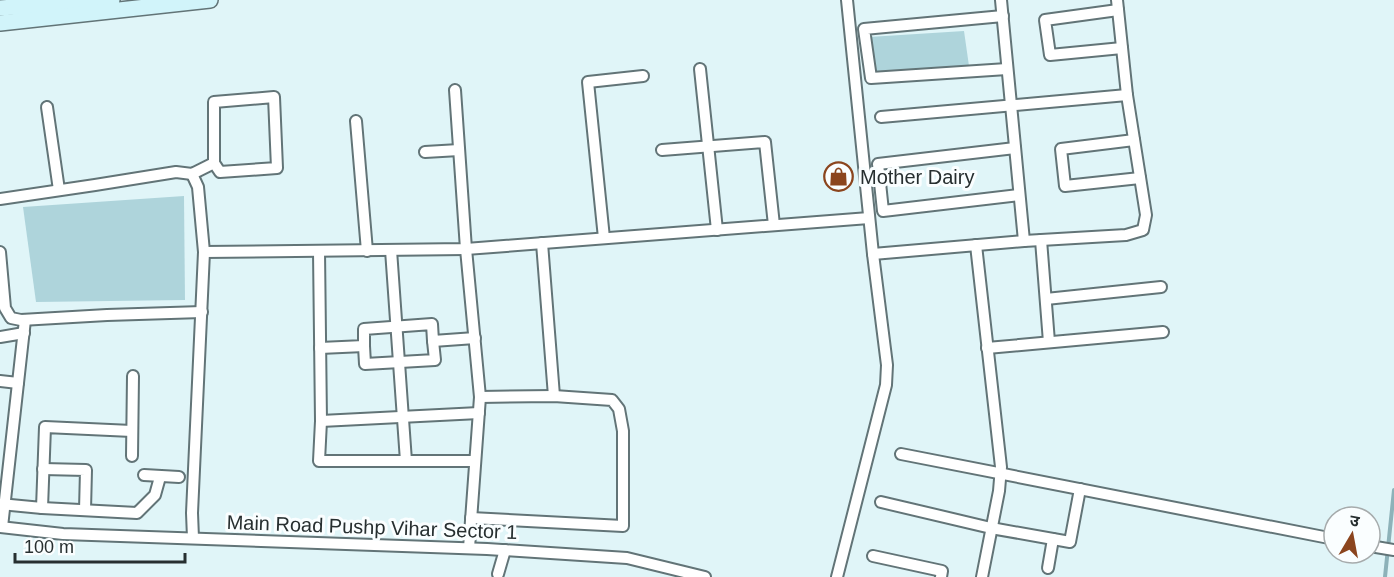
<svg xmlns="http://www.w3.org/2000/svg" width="1394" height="577" viewBox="0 0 1394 577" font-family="Helvetica,'Noto Sans Devanagari',sans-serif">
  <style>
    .green { fill: #aed4db }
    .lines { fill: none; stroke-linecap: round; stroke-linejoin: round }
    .stream { stroke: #8db2b9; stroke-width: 4 }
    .street-casing { stroke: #627477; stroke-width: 14 }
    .secondary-casing { stroke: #627477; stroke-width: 18 }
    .street { stroke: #fff; stroke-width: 10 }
    .secondary { stroke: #d1f4fa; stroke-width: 15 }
    .labels { text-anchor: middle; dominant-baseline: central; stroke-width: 6; stroke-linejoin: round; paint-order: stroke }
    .poi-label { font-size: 20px; fill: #272f30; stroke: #fafeff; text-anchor: start }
    .street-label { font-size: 20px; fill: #272f30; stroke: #fafeff }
  </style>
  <rect width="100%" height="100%" fill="#e0f5f8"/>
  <g class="green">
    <path d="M964,31l6,42 -94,9 -7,-45z"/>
    <path d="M184,196l1,104 -149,2 -13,-95z"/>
  </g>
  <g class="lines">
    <path class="stream" d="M1385,577l9,-87"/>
    <defs>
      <g id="street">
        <path d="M1001,0l23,241"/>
        <path d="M1118,10l-73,10 5,35 72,-7"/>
        <path d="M1003,16l-139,13 7,49 136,-9"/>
        <path d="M700,69l17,161"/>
        <path d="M455,90l11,159 14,148 -11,151"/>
        <path d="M47,107l12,83"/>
        <path d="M881,117l246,-22"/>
        <path d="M356,121l11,130"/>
        <path d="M1134,140l-73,9 4,37 75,-8"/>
        <path d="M1015,148l-137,16 5,47 136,-16"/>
        <path d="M662,150l103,-8 9,83"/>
        <path d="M425,152l34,-2"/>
        <path d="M192,174l6,13 6,65 -12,261 1,25"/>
        <path d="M0,199l95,-14 81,-13 16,2 22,-11 6,9 57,-4 -3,-71 -60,5v61"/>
        <path d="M604,238l-16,-156 55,-6"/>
        <path d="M1041,240l8,102"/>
        <path d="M542,243l12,153"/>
        <path d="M976,245l25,222 -2,24 -17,86"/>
        <path d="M391,250l15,211"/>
        <path d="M319,251l2,170 -2,40h156"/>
        <path d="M0,252l5,56 6,10 10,2 86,-5 95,-3"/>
        <path d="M204,252l262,-3 403,-31"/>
        <path d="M873,254l151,-13 102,-6 17,-5 3,-15 -19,-120 -10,-95"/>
        <path d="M1046,299l115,-12"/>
        <path d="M0,337l24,-4"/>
        <path d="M364,346l1,18 70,-4 -2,-19"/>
        <path d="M320,348l44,-2v-17l68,-5 1,17 42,-3"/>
        <path d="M987,348l176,-16"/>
        <path d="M0,381l18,2"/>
        <path d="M321,421l158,-8"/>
        <path d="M901,454l433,85"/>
        <path d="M132,456l1,-80"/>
        <path d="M43,469l43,1 -1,40"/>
        <path d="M144,475l35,2"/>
        <path d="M881,502l110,26 79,14 10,-53"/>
        <path d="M0,504l42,4 3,-81 87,4"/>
        <path d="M42,508l95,5 18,-18 5,-18"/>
        <path d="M471,518l152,8v-95l-4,-22 -7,-9 -58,-4 -74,1"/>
        <path d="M0,527l63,7 424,15 140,9 78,19"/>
        <path d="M2,527l23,-207"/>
        <path d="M1370,546l24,4"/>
        <path d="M873,556l69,15 -1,6"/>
        <path d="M1048,568l5,-29"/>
        <path d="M498,574l7,-24"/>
        <path d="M837,577l49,-192 1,-20 -14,-111 -26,-254"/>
      </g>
      <g id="secondary">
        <path d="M0,8l112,-8"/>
        <path d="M0,23l210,-23"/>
      </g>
    </defs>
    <use href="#street" class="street-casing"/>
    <use href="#secondary" class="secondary-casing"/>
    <use href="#street" class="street"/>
    <use href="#secondary" class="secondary"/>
  </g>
  <defs>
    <symbol id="shop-ring" viewBox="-11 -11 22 22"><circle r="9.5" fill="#fafeff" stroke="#8b451e" stroke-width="1.5"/><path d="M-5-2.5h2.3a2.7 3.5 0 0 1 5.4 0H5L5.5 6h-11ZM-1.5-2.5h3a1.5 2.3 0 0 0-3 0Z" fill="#8b451e"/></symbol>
  </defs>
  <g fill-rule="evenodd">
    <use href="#shop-ring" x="822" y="160" width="33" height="33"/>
  </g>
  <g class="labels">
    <g class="poi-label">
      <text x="860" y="177">Mother Dairy</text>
    </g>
    <g class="street-label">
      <text transform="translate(372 527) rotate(2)">Main Road Pushp Vihar Sector 1</text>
    </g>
  </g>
  <g transform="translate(1352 535) rotate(10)"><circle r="28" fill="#fafeff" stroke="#a6abac" stroke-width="1.5"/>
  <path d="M0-4.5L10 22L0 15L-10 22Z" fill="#8b451e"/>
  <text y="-9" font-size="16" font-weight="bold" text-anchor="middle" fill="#272f30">उ</text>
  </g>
  <path d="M15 553v9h170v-9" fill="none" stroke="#272f30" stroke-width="3"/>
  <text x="24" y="553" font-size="18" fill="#272f30" stroke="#fafeff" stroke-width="4.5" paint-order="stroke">100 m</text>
</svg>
